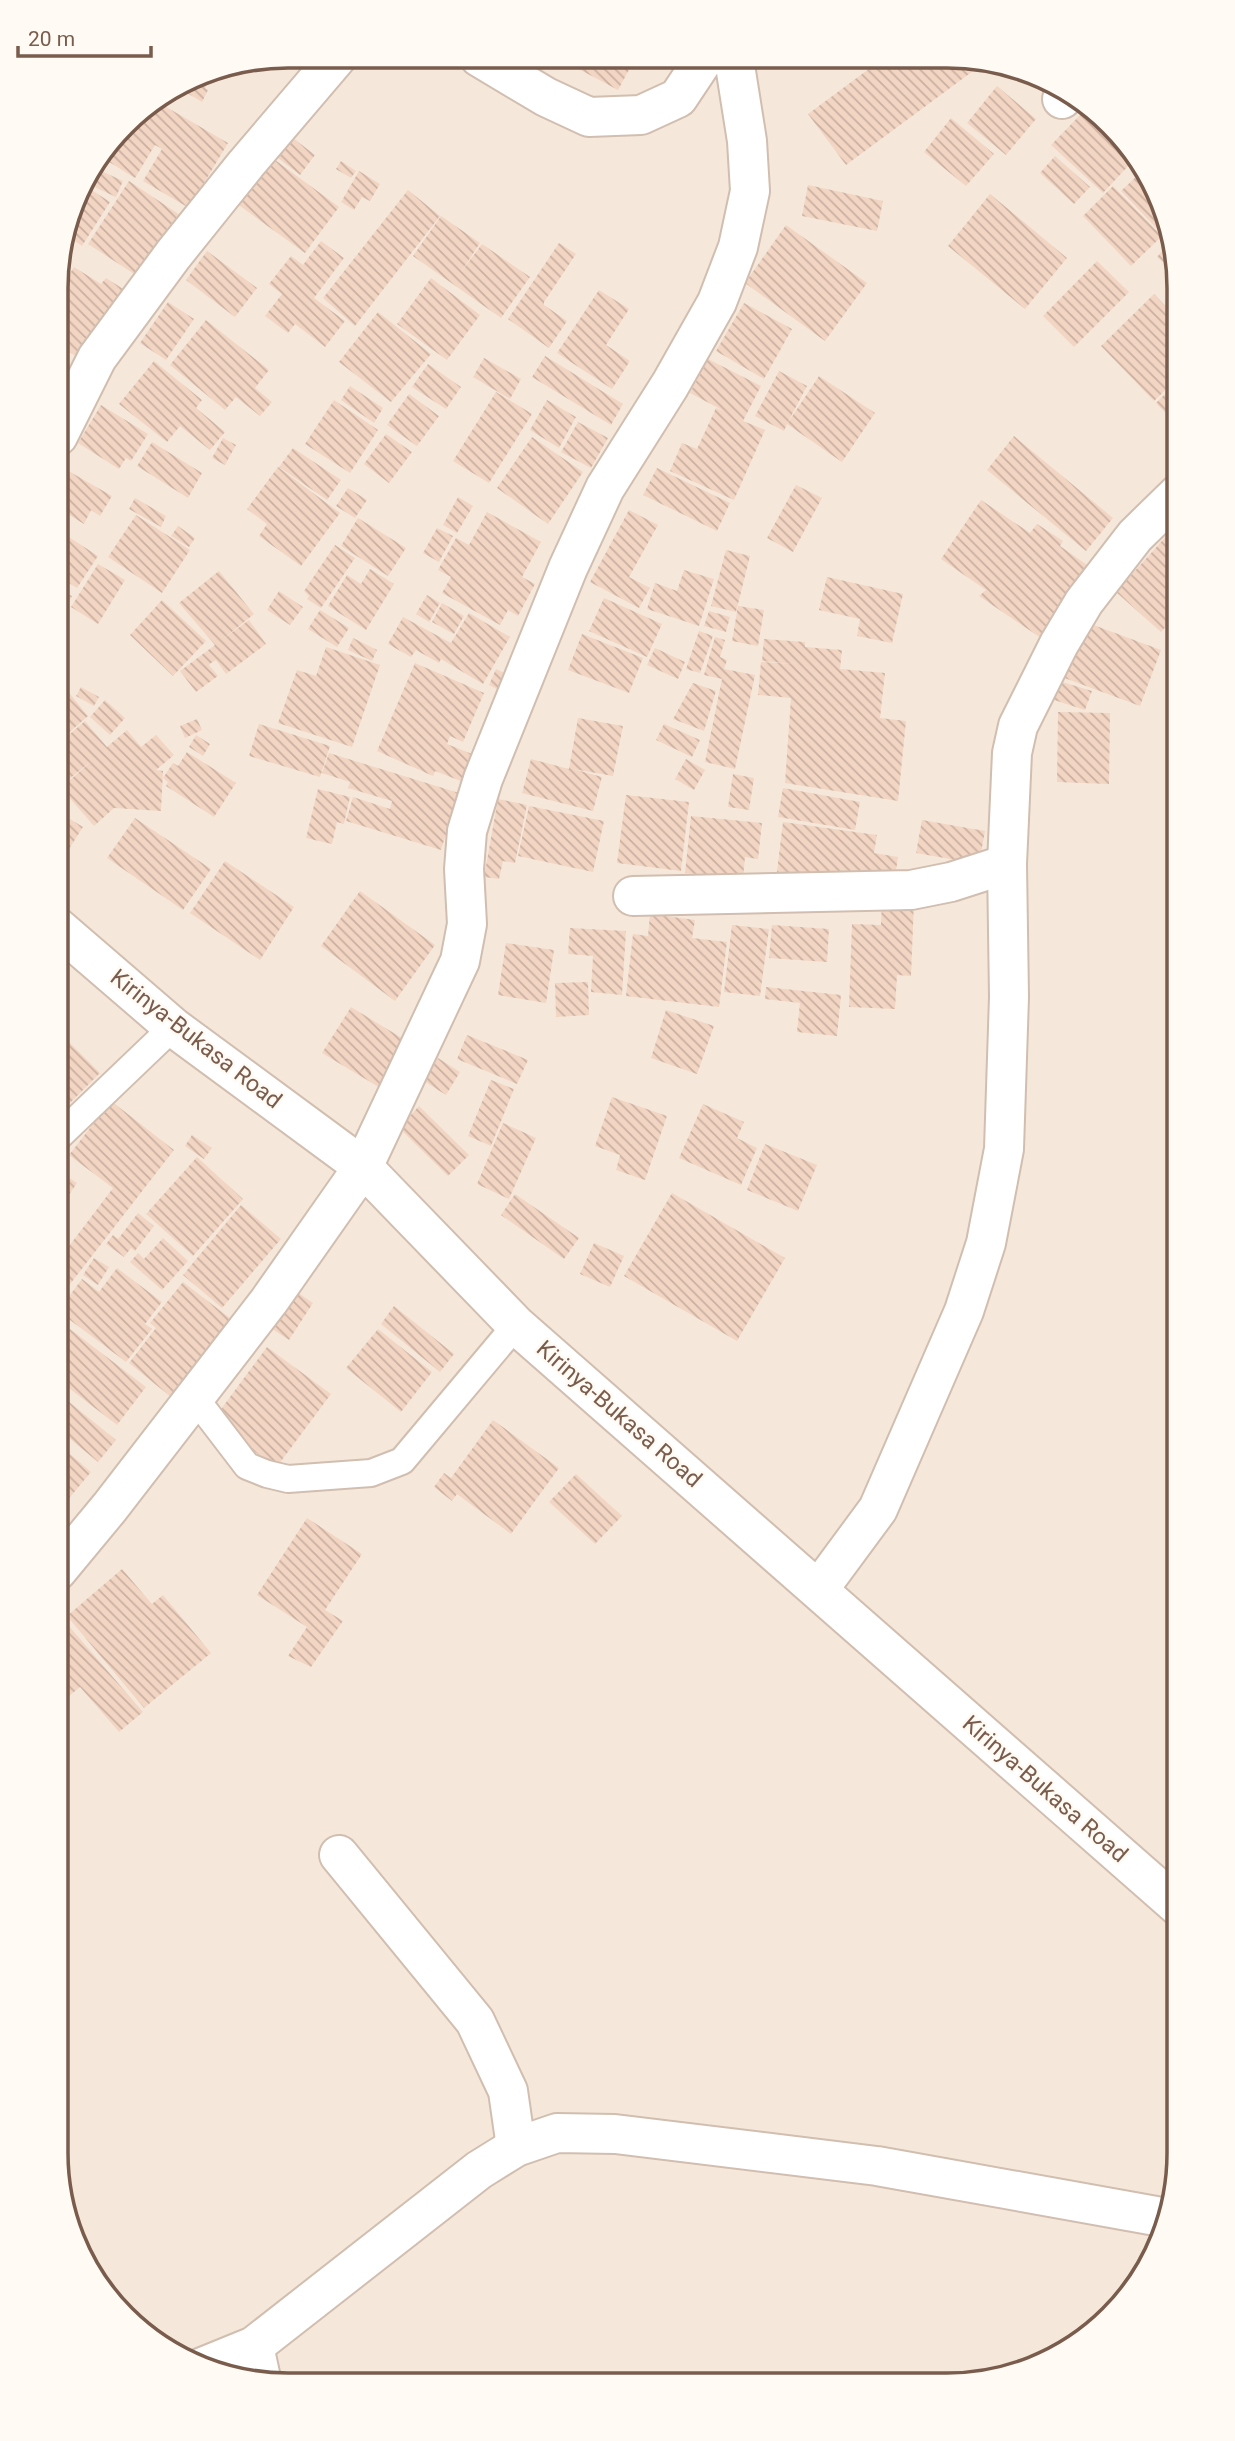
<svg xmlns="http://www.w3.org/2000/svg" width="1235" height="2441" viewBox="0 0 1235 2441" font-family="Roboto,sans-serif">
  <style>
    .residential { fill: #f5e8da }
    .building { fill: url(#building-back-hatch) }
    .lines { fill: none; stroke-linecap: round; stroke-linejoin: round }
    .service-casing { stroke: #d1beb0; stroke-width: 30 }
    .minor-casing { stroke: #d1beb0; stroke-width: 42 }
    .service { stroke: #fff; stroke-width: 26 }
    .minor { stroke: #fff; stroke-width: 38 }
    .labels { text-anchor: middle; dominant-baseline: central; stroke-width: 5; stroke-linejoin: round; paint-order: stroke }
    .street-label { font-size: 23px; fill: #7a5c4d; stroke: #fffaf3 }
    .rim { fill: none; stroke: #7a5c4d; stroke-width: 3.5 }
  </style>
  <defs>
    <pattern id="building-back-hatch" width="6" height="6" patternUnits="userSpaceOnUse" patternTransform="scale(1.75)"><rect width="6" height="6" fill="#f3d5c3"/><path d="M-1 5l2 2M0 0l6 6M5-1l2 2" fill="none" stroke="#cab0a1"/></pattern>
  </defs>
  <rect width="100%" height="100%" fill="#fdf6ec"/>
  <path class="residential" d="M288,56l704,4 108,54 67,100 12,74 -1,1881 -17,72 -30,54 -55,51 -55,27 -74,12 -690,-2 -58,-16 -64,-39 -67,-101 -12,-74 2,-1895 22,-73 55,-71 65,-40z"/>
  <g class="building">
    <path d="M558,58h52l20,10 -12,22z"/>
    <path d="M881,60h107l-142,105 -38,-51z"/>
    <path d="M211,71l-3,5 3,2 -6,10 3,2 -6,12 -25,-15 23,-13z"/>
    <path d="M997,86l39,33 -30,36 -39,-32z"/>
    <path d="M156,101l72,42 -39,65 -46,-27 19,-32 -7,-4 -20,33 -34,-21 34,-43z"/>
    <path d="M1081,114l51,48 -29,31 -52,-48z"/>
    <path d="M951,118l43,36 -28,32 -42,-34z"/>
    <path d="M289,135l26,20 -15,20 -26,-20z"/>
    <path d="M267,154l72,53 -34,46 -72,-52z"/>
    <path d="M1055,156l35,31 -16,17 -34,-31z"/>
    <path d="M341,161l15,10 -5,7 -15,-9z"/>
    <path d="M97,169l26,12 -7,16 -26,-12z"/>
    <path d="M359,171l21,13 -10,17 -8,-4 -8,13 -13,-8z"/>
    <path d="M1140,173l27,41 2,13 -7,7 -41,-43z"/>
    <path d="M129,181l54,36 -41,62 -54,-35z"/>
    <path d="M808,185l75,16 -6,30 -75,-15z"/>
    <path d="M1113,186l49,50 -31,30 -48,-50z"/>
    <path d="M87,187l23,15 -28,44 -17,-12 8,-25z"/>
    <path d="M408,190l32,26 -85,110 -32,-28z"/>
    <path d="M990,194l77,64 -42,51 -77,-63z"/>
    <path d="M441,216l39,27 -19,29 21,-28 48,33 -29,41 -88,-62z"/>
    <path d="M786,225l81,58 -42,58 -80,-58z"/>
    <path d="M1171,240l4,24 2,10 -20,-17z"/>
    <path d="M321,241l23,17 -30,40 31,23 -20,26 -30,-23 -7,9 -23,-17 17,-22 -13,-10 22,-28 12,9z"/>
    <path d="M559,243l17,11 -32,48v3l23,16 -18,27 -41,-29z"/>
    <path d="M207,251l50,37 -22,29 -49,-37z"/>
    <path d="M58,259l11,7 -11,17z"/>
    <path d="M1097,261l32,31 -55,55 -31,-31z"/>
    <path d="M74,267l27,17 5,-6 22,14 -45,69 -21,-14 -4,5v-60z"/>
    <path d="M431,278l49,37 -33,45 -50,-36z"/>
    <path d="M599,290l30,19 -23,36 24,16 -18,28 -55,-36z"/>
    <path d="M1154,294l25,26v57l-25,24 -53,-55z"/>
    <path d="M168,302l26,17 -28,41 -26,-17z"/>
    <path d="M744,303l48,26 -28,50 -48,-28z"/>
    <path d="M378,312l53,42 -40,48 -52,-40z"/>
    <path d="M206,320l63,50 -14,18 17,14 -12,14 -24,-19 -11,13 -55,-45z"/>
    <path d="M545,356l78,48 -12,21 -79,-48z"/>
    <path d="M484,358l37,21 -11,20 -37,-22z"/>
    <path d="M708,359l53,27 -18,35 22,9 -31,70 -64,-29 12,-28 15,6 19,-41 8,3 -34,-18z"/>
    <path d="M58,361l18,8 -18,42z"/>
    <path d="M154,361l48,39 -6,8 29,24 -15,18 -30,-24 -13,16 -48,-38z"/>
    <path d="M428,364l33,23 -15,22 -34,-22z"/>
    <path d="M779,371l28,15 -20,38 32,-48 56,37 -33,49 -55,-38 -3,7 -29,-15z"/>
    <path d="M1179,380v47l-23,-24z"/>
    <path d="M350,386l33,22 -9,15 -33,-23z"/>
    <path d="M496,392l36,22 -43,69 -36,-22z"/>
    <path d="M409,394l30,22 -22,30 -30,-21z"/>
    <path d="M334,400l44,30 -28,43 -45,-29z"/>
    <path d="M547,400l29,17 -17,31 -29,-18z"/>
    <path d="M101,405l47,29 -17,27 -5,-3 -7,11 -41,-26z"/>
    <path d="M578,422l30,16 -17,30 -30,-16z"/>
    <path d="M386,434l26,18 -23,31 -25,-19z"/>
    <path d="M1014,436l99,82 -27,33 -99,-81z"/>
    <path d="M532,437l51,35 -35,52 -51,-36z"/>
    <path d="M223,438l13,7 -11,20 -13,-7z"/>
    <path d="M152,442l50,31 -14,25 -51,-32z"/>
    <path d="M293,448l48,32 -14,20 -48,-33z"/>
    <path d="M278,467l62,46 -39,53 -42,-30 8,-12 -20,-15z"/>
    <path d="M657,468l73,35 -13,28 -74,-36z"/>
    <path d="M65,469l47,27 -12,20 -9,-6 -7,14 -26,-16v-27z"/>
    <path d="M796,485l26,13 -29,54 -26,-14z"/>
    <path d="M348,488l19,12 -12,18 -19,-12z"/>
    <path d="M458,497l15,9 -16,27 -14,-8z"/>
    <path d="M135,498l31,18 -5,11 -32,-18z"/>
    <path d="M981,500l49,33 7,-9 26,17 -3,5 30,21 -49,71 -62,-42 7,-6 -45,-31z"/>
    <path d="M629,510l29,15 -29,52 21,11 -11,20 -49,-26z"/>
    <path d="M487,512l54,30 -19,35 13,7 -17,32 -10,-6 -8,15 -58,-32 9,-16 -13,-7 18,-32 13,7z"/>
    <path d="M136,515l54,35 -28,43 -54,-36z"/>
    <path d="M358,518l48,30 -18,28 -47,-30z"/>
    <path d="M1179,522v90l-18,20 -45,-40z"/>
    <path d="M178,526l17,12 -6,9 -18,-11z"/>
    <path d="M437,528l16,8 -14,26 -16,-9z"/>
    <path d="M58,530l40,26 -21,32 -19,-12z"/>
    <path d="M335,545l20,13 -34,50 -14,-9 2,-3 -5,-5z"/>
    <path d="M726,550l24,6 -14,56 -25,-6z"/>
    <path d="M98,564l27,16 -27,44 -27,-17z"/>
    <path d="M370,569l24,15 -28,46 -38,-24 19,-31 14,9z"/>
    <path d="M684,570l30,9 -15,47 -52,-17 8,-26 22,8z"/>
    <path d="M219,571l35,43 -31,25 26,-19 17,24 -40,30 -10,-14 -5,3 -2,2 9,11 -22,16 -16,-21 35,-26 -36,-42z"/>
    <path d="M827,577l76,17 -11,49 -35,-7 3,-17 -41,-9z"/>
    <path d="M58,589l14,7 -11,22 -3,-1z"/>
    <path d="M279,591l24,16 -13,18 -23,-15z"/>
    <path d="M427,595l13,8 -11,19 -13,-8z"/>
    <path d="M604,598l58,26 -15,33 -58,-26z"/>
    <path d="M162,600l44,41 -33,35 -43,-41z"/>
    <path d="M442,603l22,13 -10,18 -22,-12z"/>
    <path d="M738,606l26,4 -6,36 -26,-5z"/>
    <path d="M320,610l29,18 -12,19 -29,-18z"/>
    <path d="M709,611l21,6 -4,15 -22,-6z"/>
    <path d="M469,613l41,24 -27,47 -42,-25 -2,4 -23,-13 -5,7 -23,-13 15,-27 48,26z"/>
    <path d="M1080,620l81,30 -21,56 -81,-30z"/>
    <path d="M699,631l14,5 -13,37 -14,-4z"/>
    <path d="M582,634l61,24 -14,35 -61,-23z"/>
    <path d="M715,637l10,3 -5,17 7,3 -3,9 31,6 -20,94 -30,-7 17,-83 -18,-4z"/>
    <path d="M353,638l24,12 -5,11 -24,-11z"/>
    <path d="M764,639l41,3v5l37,3 -2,19 45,4 -5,45 26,3 -8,80 -113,-18 6,-85 -33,-3 3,-33 33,2 -32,-3z"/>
    <path d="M326,647l54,18 -28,82 -74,-24 19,-53 19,6z"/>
    <path d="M655,648l30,14 -7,17 -31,-14z"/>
    <path d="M415,663l69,30 -21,49 -13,-6 -3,8 35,14 -11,27 -36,-14 -2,5 -56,-25z"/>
    <path d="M496,669l20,10 -7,16 -20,-10z"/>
    <path d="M1059,681l33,10 -7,19 -31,-10z"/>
    <path d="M693,683l23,8 -12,40 -31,-12z"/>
    <path d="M81,687l18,10 -5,9 -18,-10z"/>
    <path d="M66,689l22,27 -31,27v-46z"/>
    <path d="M105,700l20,18 -15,17 -20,-18z"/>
    <path d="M1058,712l52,1 -1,71 -52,-2z"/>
    <path d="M578,718l45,8 -10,50 -40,-7 29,8 -9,34 -71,-18 9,-34 38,10z"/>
    <path d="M197,719l5,11 -17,8 -5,-12z"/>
    <path d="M85,721l22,26 20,-17 14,17 15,-12 18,20 -18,15 7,1 -2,40 -47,-3 -20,18 -33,-38 33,-29 -26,21 -11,-11v-24z"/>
    <path d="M259,724l71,22 -10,31 -71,-21z"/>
    <path d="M664,724l36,16 -8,17 -36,-17z"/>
    <path d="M196,735l14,9 -7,12 -14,-9z"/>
    <path d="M187,752l49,31 -22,34 -48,-31 2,-4 -5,-4 10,-15 5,3z"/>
    <path d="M329,753l130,40 -18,57 -95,-29 7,-24 37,12 2,-8 -44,-13 2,-6 -28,-9z"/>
    <path d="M686,759l19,11 -11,20 -19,-11z"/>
    <path d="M733,774l21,4 -5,32 -21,-3z"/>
    <path d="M783,788l77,14 -5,28 -77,-13z"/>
    <path d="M318,789l32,8 -6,27 -7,-2 -5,22 -26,-6z"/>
    <path d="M626,795l63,7 -8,69 -64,-8z"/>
    <path d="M498,799l29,6 -12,58 -12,-2 -4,18 -15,-2z"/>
    <path d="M529,806l75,15 -11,51 -75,-16z"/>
    <path d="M60,813l23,14 -19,30 -7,-4v-37z"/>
    <path d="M691,816l71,7 -4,36 -13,-2 -2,21 -58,-5z"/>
    <path d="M135,818l76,51 -28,41 -76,-52z"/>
    <path d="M922,820l63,11 -6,33 -63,-11z"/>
    <path d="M783,822l94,13 -3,18 24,4 -3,20 -22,8 -96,-13z"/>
    <path d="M225,861l69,46 -34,53 -70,-47z"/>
    <path d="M360,891l75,54 -40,56 -74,-55z"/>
    <path d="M882,901l32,1 -3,74 -14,-1 -2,34 -46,-2 3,-83 29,1z"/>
    <path d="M650,914l45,6 -3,18 35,4 -8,65 -93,-11 7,-62 15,2z"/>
    <path d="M732,925l37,4 -9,67 -36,-4z"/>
    <path d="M772,925l57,4 -2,33 -58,-4z"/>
    <path d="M570,928l56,3 -4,64 -31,-3 2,-36 -25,-2z"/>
    <path d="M506,943l48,7 -8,53 -48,-8z"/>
    <path d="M588,982l1,33 -33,2 -1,-34z"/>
    <path d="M766,987l75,8 -4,41 -40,-4 3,-29 -35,-4z"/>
    <path d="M351,1007l59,36 -28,46 -60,-36z"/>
    <path d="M666,1010l48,16 -17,48 -46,-16z"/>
    <path d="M467,1035l61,25 -11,24 -60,-25z"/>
    <path d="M66,1039l34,34 -43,43v-69z"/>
    <path d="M438,1058l22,14 -14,23 -22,-14z"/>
    <path d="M491,1080l23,9 -23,57 -23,-10z"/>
    <path d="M612,1097l55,19 -22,64 -29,-10 4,-15 -25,-9z"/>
    <path d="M111,1101l63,49 -117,151v-39l56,-74 -44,-33z"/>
    <path d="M703,1104l41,18 -7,16 20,10 -16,37 -62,-27z"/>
    <path d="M419,1106l50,49 -21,21 -49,-48z"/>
    <path d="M503,1123l33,15 -27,61 -32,-15z"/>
    <path d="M192,1135l20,13 -8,11 -19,-13z"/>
    <path d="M765,1144l52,21 -19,46 -51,-21z"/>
    <path d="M197,1157l46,42 -50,57 -47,-42z"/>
    <path d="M57,1170l20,13 -20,30z"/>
    <path d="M672,1193l113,65 -48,83 -113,-65z"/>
    <path d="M515,1194l64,44 -15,21 -63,-44z"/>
    <path d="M241,1205l40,34 -59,69 -39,-33z"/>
    <path d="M138,1213l16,13 -19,25 -4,-3 -7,9 -18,-13 7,-9 5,4z"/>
    <path d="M163,1238l25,23 -26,29 -32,-28 8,-9 6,6z"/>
    <path d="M594,1243l30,13 -14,31 -30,-13z"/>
    <path d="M94,1258l15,9 -11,18 -15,-10z"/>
    <path d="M117,1268l45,34 -17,22 7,5 -26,33 -68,-51 24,-32 17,13z"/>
    <path d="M183,1282l48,37 -60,78 -42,-34 27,-35 -6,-5z"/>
    <path d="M291,1288l22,15 -24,37 -23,-15z"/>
    <path d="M394,1306l60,48 -14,18 -59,-48z"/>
    <path d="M70,1329l76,58 -29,38 -60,-46v-38l3,2z"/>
    <path d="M378,1329l54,43 -31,40 -55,-44z"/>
    <path d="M267,1347l64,47 -55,74 -63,-48z"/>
    <path d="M57,1392l59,48 -18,22 -41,-34z"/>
    <path d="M493,1420l66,48 -48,66 -54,-40 -5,7 -18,-14 10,-14 7,5z"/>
    <path d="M57,1443l34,29 -25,30 -9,-8z"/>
    <path d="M576,1474l46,42 -27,28 -46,-42z"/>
    <path d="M307,1518l55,36 -37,56 18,11 -32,46 -23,-11 19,-29 -50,-32z"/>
    <path d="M122,1569l30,35 11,-9 48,58 -67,55 -77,-92z"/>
    <path d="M68,1625l75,87 -24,20 -39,-45 -24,20 1,-72z"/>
  </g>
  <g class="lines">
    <defs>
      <g id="service">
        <path d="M57,1138l116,-111"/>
        <path d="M195,1398l52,68 20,8 21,5 83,-6 31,-12 114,-136"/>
      </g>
      <g id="minor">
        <path d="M479,57l67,40 43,20 52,-2 37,-17 26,-39"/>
        <path d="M1062,99l2,-3"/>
        <path d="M58,436l39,-78 76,-103 73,-91 92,-108"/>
        <path d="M633,896l278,-6 40,-8 56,-18"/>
        <path d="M57,927l116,100 190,140 153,158 663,582"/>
        <path d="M57,1571l53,-64 159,-206 94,-134 97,-206 7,-37 -3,-55 3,-38 16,-52 85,-211 37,-80 65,-103 47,-83 21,-55 12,-56 -3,-50 -13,-82"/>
        <path d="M819,1589l59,-80 86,-198 22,-68 18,-94 5,-152 -2,-133 5,-111 6,-27 41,-82 25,-42 51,-66 44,-43"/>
        <path d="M339,1855l136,166 33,70 8,56"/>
        <path d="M254,2346l8,37"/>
        <path d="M200,2368l54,-22 225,-176 37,-23 41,-14 58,1 262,32 290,52"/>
      </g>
    </defs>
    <use href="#service" class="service-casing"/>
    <use href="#minor" class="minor-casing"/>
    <use href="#service" class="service"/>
    <use href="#minor" class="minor"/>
  </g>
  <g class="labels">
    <g class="street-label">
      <text transform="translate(196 1039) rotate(38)">Kirinya-Bukasa Road</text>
      <text transform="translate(619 1414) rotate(41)">Kirinya-Bukasa Road</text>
      <text transform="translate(1045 1789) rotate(41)">Kirinya-Bukasa Road</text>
    </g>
  </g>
  <path d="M0 0H1235V2441H0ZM288 68H947A220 220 0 0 1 1167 288V2153A220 220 0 0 1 947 2373H288A220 220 0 0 1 68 2153V288A220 220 0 0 1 288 68Z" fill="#fffaf3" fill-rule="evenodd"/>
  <path class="rim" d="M288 68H947A220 220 0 0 1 1167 288V2153A220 220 0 0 1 947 2373H288A220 220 0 0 1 68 2153V288A220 220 0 0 1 288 68Z"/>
  <path d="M18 46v10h133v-10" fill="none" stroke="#7a5c4d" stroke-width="3.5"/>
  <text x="28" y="46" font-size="21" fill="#7a5c4d" stroke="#fffaf3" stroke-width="5" paint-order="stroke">20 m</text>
</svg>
